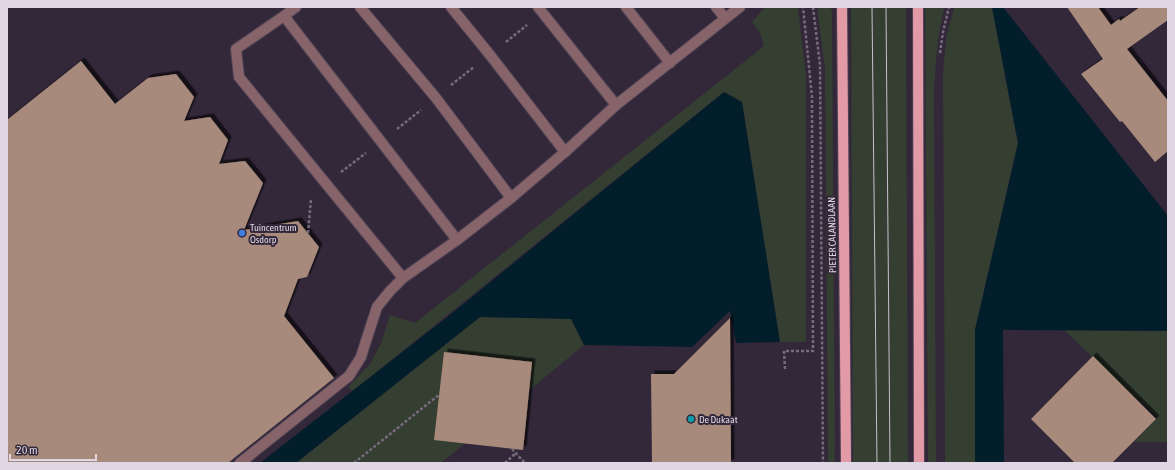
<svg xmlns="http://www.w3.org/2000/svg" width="1175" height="470" viewBox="0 0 1175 470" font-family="'Asap Condensed',sans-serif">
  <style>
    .green { fill: #343e31 }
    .water { fill: #031e2b }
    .building { fill: #a78a7b; filter: url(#shadow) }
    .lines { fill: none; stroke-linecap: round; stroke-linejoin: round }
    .minor-casing { stroke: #4f4355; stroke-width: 12 }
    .major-casing { stroke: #4f4355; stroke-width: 12 }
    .path { stroke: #776c7d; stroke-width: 2.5; stroke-dasharray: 3 2; stroke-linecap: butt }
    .minor { stroke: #876469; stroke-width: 10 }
    .major { stroke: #e19aa6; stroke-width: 10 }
    .tram { stroke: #c9c1ce; stroke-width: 1 }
    .shop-dot { fill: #3f7fe0; stroke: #33273a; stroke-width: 1.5 }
    .culture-dot { fill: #0f9aa8; stroke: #33273a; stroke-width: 1.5 }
    .labels { text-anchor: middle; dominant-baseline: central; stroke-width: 4; stroke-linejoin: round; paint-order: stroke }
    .poi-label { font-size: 10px; fill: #dfd7e4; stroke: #33273a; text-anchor: start }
    .street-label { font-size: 10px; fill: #dfd7e4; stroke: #33273a }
  </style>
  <defs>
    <filter id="shadow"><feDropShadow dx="3.5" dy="-3.5" stdDeviation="0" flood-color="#0009"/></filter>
  </defs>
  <rect width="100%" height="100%" fill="#33273a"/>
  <g class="green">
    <path d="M765,7h33l8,69v266h-26l-38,-240 -18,-10 -371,299 -5,-4 22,-23 11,-21 9,-28 25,8 349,-277 -4,-13 -8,-11z"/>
    <path d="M817,7h14l1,7 3,449h-7l-3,-393z"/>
    <path d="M851,7h55l2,456h-55z"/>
    <path d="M925,7h20c-8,27 -9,54 -11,81l2,375h-8z"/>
    <path d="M954,7h38l26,136 -43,187v133h-30l-2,-390 3,-34z"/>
    <path d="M480,317l92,2 12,26 -143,118h-145z"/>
    <path d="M1064,330l104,1v111h-34l23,-24z"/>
  </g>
  <g class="water">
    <path d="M992,7h11l165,209v115l-165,-1 1,133h-29v-133l43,-187z"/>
    <path d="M724,92l18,10 38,240 -44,1 -6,-32 -38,36 -108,-2 -13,-26 -91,-2 -184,146h-36l191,-149z"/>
  </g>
  <g class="building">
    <path d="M1067,7h31l13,18 8,-6 1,2 20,-14h28v13l-41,29 41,52v50l-13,11 -33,-41 -2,1 -39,-48 22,-15z"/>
    <path d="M81,61l34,43 33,-26 28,-4 18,23 -10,24 26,-4 18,23 -9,24 26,-3 18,22 -19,47 54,-9 21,26 -12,30 -9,2 -14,37 50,62 -106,85h-221v-343z"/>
    <path d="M730,318l1,145h-79l-1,-89h23z"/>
    <path d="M444,352l88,10 -9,88 -89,-10z"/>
    <path d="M1093,356l63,63 -44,44h-37l-44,-44z"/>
  </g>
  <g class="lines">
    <defs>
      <g id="minor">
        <path d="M296,7l-12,9 -48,33 3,28 164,201 54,-38 54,-42 54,-46 51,-47 124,-98"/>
        <path d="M360,7l76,91 75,100"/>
        <path d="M451,7l39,48 75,97"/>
        <path d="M538,7l78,98"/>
        <path d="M626,7l44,56"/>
        <path d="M716,7l9,11"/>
        <path d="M284,16l173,224"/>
        <path d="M240,463l109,-87 12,-19 4,-13 12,-37 13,-16 13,-13"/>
      </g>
      <g id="major">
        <path d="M842,7l4,456"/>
        <path d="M918,7l1,456"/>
      </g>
    </defs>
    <use href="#minor" class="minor-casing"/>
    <use href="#major" class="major-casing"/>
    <g class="path">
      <path d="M813,7l7,58 3,398"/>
      <path d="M506,42l21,-17"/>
      <path d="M940,53l3,-21 6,-25"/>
      <path d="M451,85l23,-18"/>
      <path d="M397,129l24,-19"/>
      <path d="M341,172l25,-19"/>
      <path d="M308,233l3,-34"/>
      <path d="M785,369l-1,-18h29l-1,-254 -9,-90"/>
      <path d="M512,449l13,14"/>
      <path d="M354,463l86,-69"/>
      <path d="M505,463l11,-10"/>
    </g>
    <use href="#minor" class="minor"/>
    <use href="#major" class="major"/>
    <g class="tram">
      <path d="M872,7l5,456"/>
      <path d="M886,7l4,456"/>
    </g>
  </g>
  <circle class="shop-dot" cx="242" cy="233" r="4"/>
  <circle class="culture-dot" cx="691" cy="419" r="4"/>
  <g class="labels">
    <g class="poi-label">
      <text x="250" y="227">Tuincentrum<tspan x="250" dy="12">Osdorp</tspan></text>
      <text x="699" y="419">De Dukaat</text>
    </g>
    <g class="street-label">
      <text transform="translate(832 235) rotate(-91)">PIETER CALANDLAAN</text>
    </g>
  </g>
  <rect width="1175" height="470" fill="none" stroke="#dfd7e4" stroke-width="16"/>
  <path d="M10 454v6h86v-6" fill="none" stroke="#dfd7e4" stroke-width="2"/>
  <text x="16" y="454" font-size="12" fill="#dfd7e4" stroke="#33273a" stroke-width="3" paint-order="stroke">20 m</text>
</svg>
